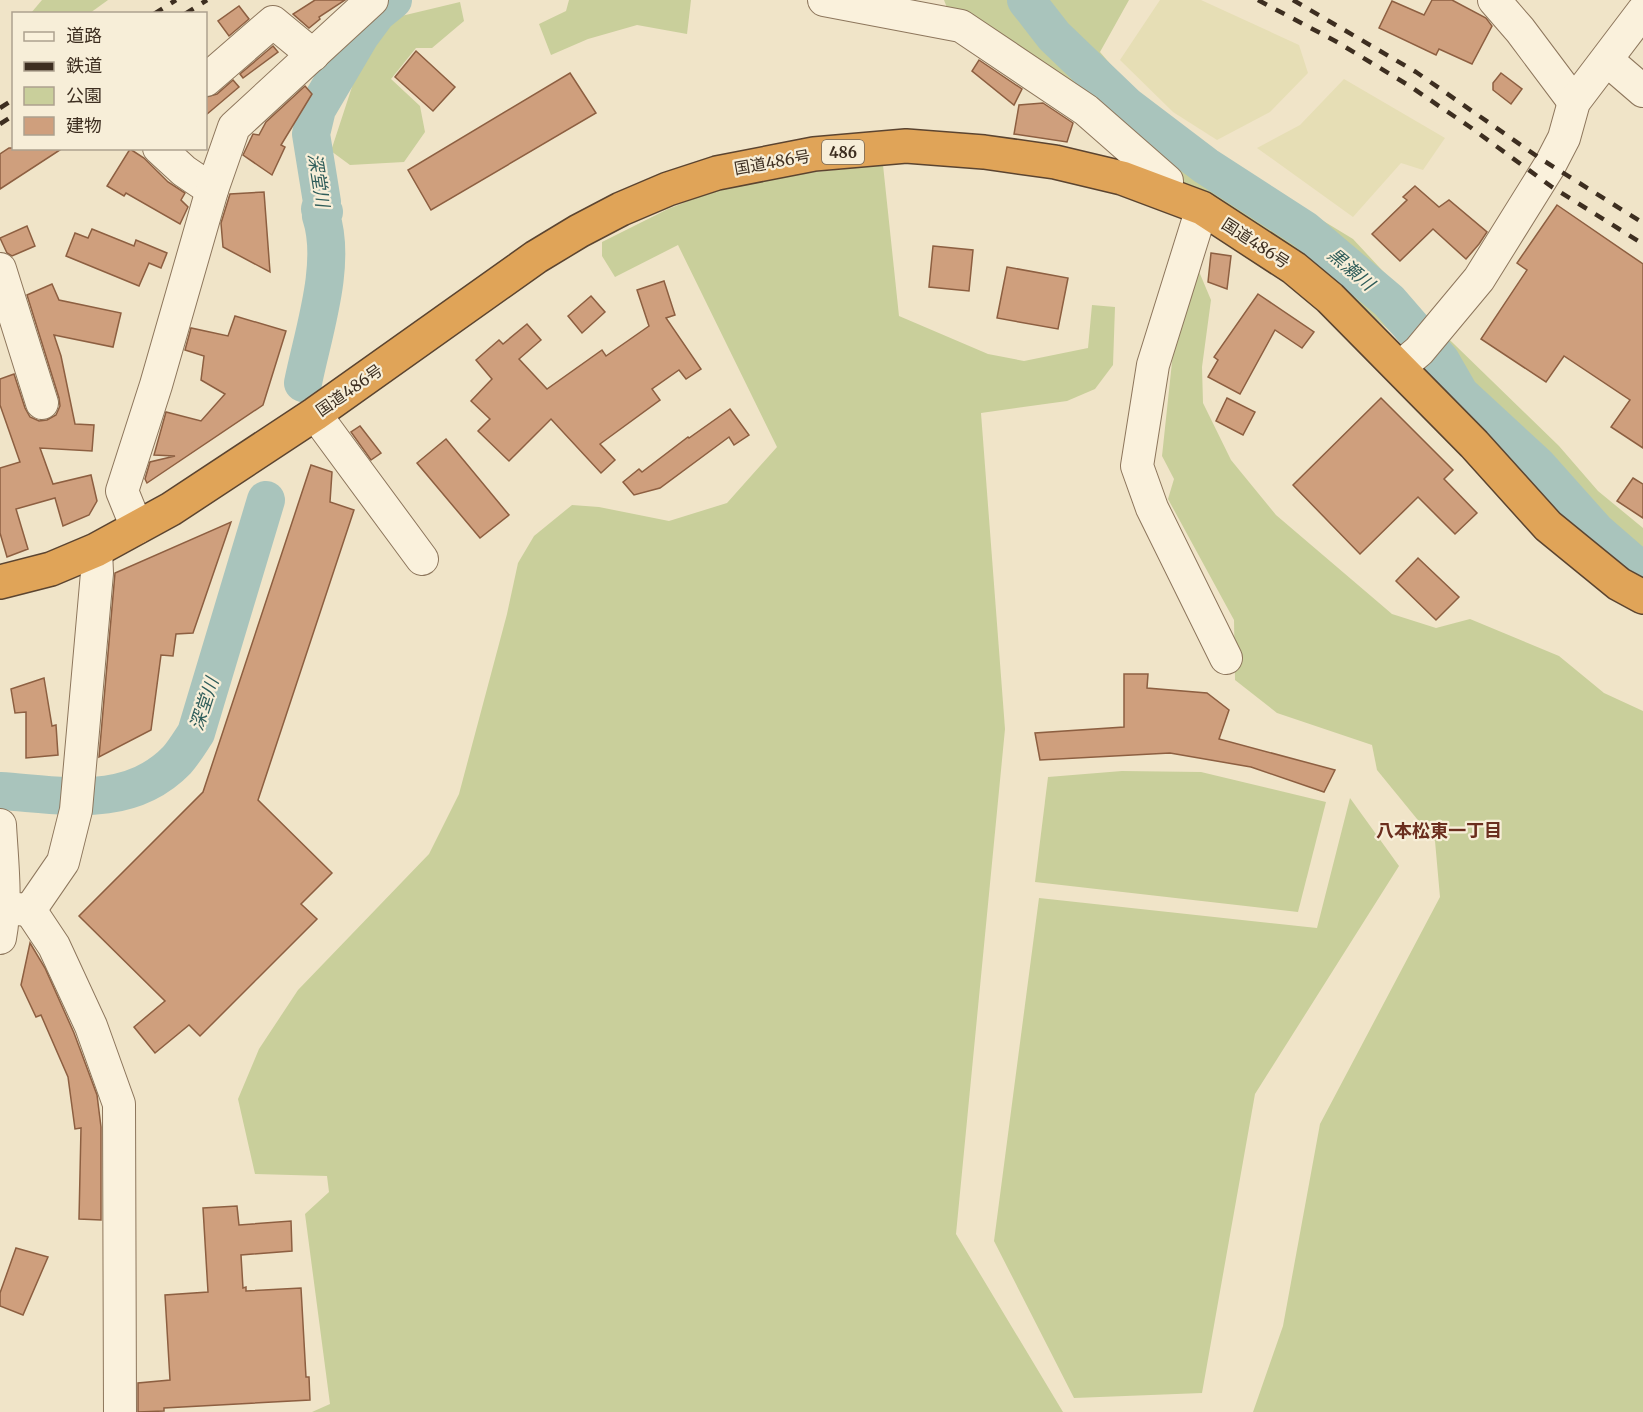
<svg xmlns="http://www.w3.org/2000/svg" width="1643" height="1412" viewBox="0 0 1643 1412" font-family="Merriweather,'Noto Sans JP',serif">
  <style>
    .farmland { fill: #e6deb5 }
    .green { fill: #c9cf9b }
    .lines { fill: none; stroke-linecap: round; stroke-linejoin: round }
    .river { stroke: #a9c4bc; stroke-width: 38 }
    .building { fill: #cf9f7d; stroke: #8d5f41; stroke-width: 1.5 }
    .minor-casing { stroke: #8d765c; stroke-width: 34 }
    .highway-casing { stroke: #5b4430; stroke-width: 36 }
    .minor { stroke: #faf1dc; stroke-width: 32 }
    .highway { stroke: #e0a458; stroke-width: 33 }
    .rail { stroke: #3d2e20; stroke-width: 4.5; stroke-dasharray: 10 10; stroke-linecap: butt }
    .labels { text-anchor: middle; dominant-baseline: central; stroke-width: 4.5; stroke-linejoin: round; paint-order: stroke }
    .shield { fill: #f7eed8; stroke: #756857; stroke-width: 1.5 }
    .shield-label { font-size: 15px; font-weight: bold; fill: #3d2e20 }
    .street-label { font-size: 16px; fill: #3d2e20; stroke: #f7eed8 }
    .water-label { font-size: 18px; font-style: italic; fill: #2f5d5a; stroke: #f7eed8 }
    .neighbourhood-label { font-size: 18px; font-weight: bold; fill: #6b2e1e; stroke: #f7eed8 }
  </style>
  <rect width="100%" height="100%" fill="#f0e4c8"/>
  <g class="farmland">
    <path d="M1160,0h41l98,45 9,28 -38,39 -53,28 -44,-28 -53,-52z"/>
    <path d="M1344,79l101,59 -22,32 -22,-7 -48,54 -96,-69 43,-23z"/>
  </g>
  <g class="green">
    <path d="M42,0h66l-18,13h-59z"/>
    <path d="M569,0h122l-4,34 -50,-9 -49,14 -37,16 -12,-31 27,-13z"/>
    <path d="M944,0h185l-29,52 47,55 78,54 128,78 66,71 140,136 39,45 45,37v49l-100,-84 -114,-127 -122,-109 -140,-82 -218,-162z"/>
    <path d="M460,2l4,19 -32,27h-16l-25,31 29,27 5,26 -21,30 -54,3 -19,-14 36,-110 26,-23z"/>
    <path d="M883,165l16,151 89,38 36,7 64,-13 4,-43 23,2 -2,58 -18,24 -28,12 -86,12 24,316 -49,505 107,178h-751l18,-8 -25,-190 24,-22 -2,-16 -72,-2 -17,-75 21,-50 39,-59 131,-136 30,-60 48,-180 11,-51 16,-27 38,-31 27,2 70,14 58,-18 50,-56 -99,-202 -63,32 -13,-21v-14l66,-33 53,-21 66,-13z"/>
    <path d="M1195,262l16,38 -9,67 1,36 28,57 45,55 116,99 44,14 34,-9 89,37 45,37 39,18v701h-390l30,-86 37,-202 120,-227 -5,-56 -58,-71 -5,-25 -95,-32 -42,-33 -1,-60 -66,-121 6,-20 -12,-23 13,-122z"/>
    <path d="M1122,771l79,1 125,30 -28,110 -263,-30 13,-105z"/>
    <path d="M1350,798l49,68 -144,228 -53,299 -128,5 -80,-157 45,-343 278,30z"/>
  </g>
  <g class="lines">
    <g class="river">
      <path d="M1026,0l28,36 73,70 79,60 99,64 84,71 52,60 19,33 77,71 59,66 47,41"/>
      <path d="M303,383c10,-50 34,-119 18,-167l3,-4 -4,-3 2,-7 -11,-68 6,-25 43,-73 17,-23 16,-13"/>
      <path d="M0,791c62,4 129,19 177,-31 7,-8 13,-18 19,-27l70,-233"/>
    </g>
  </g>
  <g class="building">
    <path d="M315,0h30l-26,17 1,2 -11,9 -16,-14z"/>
    <path d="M1432,0h20l34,18 6,8 -20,38 -33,-15 -3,6 -57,-27 13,-27 32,14z"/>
    <path d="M239,6l10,13 -20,17 -11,-15z"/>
    <path d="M273,46l5,6 -35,26 -3,-4z"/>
    <path d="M416,51l39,36 -22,24 -38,-34z"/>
    <path d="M979,60l43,29 -8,16 -42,-34z"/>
    <path d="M570,73l26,40 -165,97 -23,-40z"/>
    <path d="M1501,73l21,16 -11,15 -18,-14v-7z"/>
    <path d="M233,80l6,7 -33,28v-18l11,-3z"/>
    <path d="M305,86l7,8 -31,51 4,2 -13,28 -29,-20 1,-2 9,-19 6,1 7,-13z"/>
    <path d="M1043,103l30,20 -6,19 -53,-8 5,-29z"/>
    <path d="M9,148h54l-63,41v-35z"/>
    <path d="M130,149l14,9 24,24 17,11 -4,7 7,7 -8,17 -54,-31 -2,3 -17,-10z"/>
    <path d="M1415,186l24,21 10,-7 38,32 -8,12 -13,15 -33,-30 -33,32 -28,-27 35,-34 -4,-3z"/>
    <path d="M264,192l6,80 -47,-25 -2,-24 9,-29z"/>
    <path d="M1557,205l86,59v184l-32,-21 19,-27 -66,-44 -18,26 -65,-43 46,-69 -10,-7z"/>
    <path d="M27,226l8,20 -23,10 -5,-3 -7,-15z"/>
    <path d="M92,229l42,17 2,-6 31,13 -6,15 -12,-5 -10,23 -73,-30 9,-23 13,5z"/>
    <path d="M933,246l40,4 -4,41 -40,-4z"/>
    <path d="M1211,253l20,3 -4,33 -19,-7z"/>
    <path d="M1007,267l61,11 -10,51 -61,-11z"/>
    <path d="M664,281l11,34 -9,3 35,51 -15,10 -7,-9 -27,19 8,11 -60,44 15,16 -14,13 -50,-54 -42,42 -31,-30 12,-12 -19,-18 21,-22 -16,-19 23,-20 4,4 24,-20 14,16 -22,19 28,30 55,-39 4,6 43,-30 -12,-36z"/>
    <path d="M52,284l7,16 62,13 -8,34 -59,-12 7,21 14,68 19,1 -2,26 -52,-3 13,36 38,-9 6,26 -8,14 -26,11 -8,-28 -39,11 12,40 -21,8 -7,-24v-65l20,-6 -20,-57v-26l14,-5 11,34 5,9 9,4 8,-1 9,-5 4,-9 -1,-8 -32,-103z"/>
    <path d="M1258,294l56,38 -12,16 -27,-18 -35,64 -32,-17 10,-17 -4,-3z"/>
    <path d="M591,296l14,16 -23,21 -14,-17z"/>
    <path d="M235,316l51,15 -23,74 -116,78 -2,-4 5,-17 25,-6 -21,-1 12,-43 35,9 24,-27 -24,-14 3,-24 -19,-6 6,-22 37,8z"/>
    <path d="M1227,398l28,14 -12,23 -27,-14z"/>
    <path d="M1381,398l72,72 -9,9 33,34 -22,21 -37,-37 -58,57 -67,-69z"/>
    <path d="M730,409l19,26 -15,10 -5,-8 -69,51 -26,7 -11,-13 16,-13 3,3 46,-35 1,1z"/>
    <path d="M360,426l21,27 -10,7 -20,-28z"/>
    <path d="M446,439l63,76 -29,23 -63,-75z"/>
    <path d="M311,465l21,7 -2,30 24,8 -96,290 74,73 -31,31 16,15 -117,117 -11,-11 -34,28 -21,-26 31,-26 -86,-85 124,-124z"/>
    <path d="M1633,478l10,6v34l-26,-17z"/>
    <path d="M231,522l-38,111 -17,1 -3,22 -12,-1 -10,75 -52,27 16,-184z"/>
    <path d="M1418,558l41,39 -23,23 -40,-39z"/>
    <path d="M1124,674h24l-1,14 60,5 22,17 -10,29 116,31 -11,22 -73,-25 -81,-14 -130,7 -5,-27 89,-6z"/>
    <path d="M44,678l8,48 4,-1 2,30 -32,3v-46l-11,1 -4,-24z"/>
    <path d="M30,943l15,25 29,65 23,62 4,32v93l-22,-1 2,-91 -6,1 -7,-52 -27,-62 -5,2 -15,-32z"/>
    <path d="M237,1206l2,19 52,-4 1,30 -51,4 2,33 3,-1v4l55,-3 5,89h3l1,23 -146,8v3l-26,1v-29l32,-3 -5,-85 43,-3 -5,-84z"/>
    <path d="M16,1248l32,9 -25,58 -23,-9v-13z"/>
  </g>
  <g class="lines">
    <defs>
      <g id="minor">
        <path d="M824,0l137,26 125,84 81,71 -1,13"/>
        <path d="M1494,0l26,30 54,72"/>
        <path d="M1607,60l36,31"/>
        <path d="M206,80l67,-58 40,33"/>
        <path d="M159,148l25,23 28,19"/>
        <path d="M1202,208l-49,157 -16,101 15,42 74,150"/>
        <path d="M0,269l42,134"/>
        <path d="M1400,367l19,-16 60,-72 71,-114 14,-27 10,-36 69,-91"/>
        <path d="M315,414l107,145"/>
        <path d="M137,528l-15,-37 34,-106 56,-195 22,-63 138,-127"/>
        <path d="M0,825c2,37 7,76 0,113"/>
        <path d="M2,908l28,2 33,-48 13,-52 21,-237 -1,-23"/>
        <path d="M30,910l24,36 37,80 28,78 1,308"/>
      </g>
      <path id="highway" d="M0,582l51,-13 45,-19 75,-41 144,-95 221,-157 43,-26 42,-22 47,-20 49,-16 97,-19 92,-8 78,6 71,10 67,16 80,30 92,60 36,30 144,146 74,82 71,58 24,13"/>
    </defs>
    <use href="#minor" class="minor-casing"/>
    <use href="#highway" class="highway-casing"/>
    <use href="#minor" class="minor"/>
    <use href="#highway" class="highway"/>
    <g class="rail">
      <path d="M1258,0l79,42 71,43 62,42 82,60 91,57"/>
      <path d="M1293,0l123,72 125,87 102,64"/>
      <path d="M154,14l22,-14"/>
      <path d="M185,14l22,-14"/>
      <path d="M0,108l14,-9"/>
      <path d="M0,124l14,-9"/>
    </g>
  </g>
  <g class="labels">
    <rect class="shield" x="822" y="140" width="42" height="24" rx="4.5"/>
    <g class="shield-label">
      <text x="843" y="152">486</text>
    </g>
    <g class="street-label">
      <text transform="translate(772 162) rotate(-10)">国道486号</text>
      <text transform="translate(1256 243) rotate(33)">国道486号</text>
      <text transform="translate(349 390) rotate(-35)">国道486号</text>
    </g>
    <g class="water-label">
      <text transform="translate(319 180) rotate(81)">深堂川</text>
      <text transform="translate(1351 269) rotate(40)">黒瀬川</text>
      <text transform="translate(204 704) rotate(-72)">深堂川</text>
    </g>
    <g class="neighbourhood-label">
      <text x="1439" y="830">八本松東一丁目</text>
    </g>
  </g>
  <rect x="12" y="12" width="195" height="138" fill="#f7eed8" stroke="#ada18e" stroke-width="1.5"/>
  <rect x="24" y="32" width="30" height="9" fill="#faf1dc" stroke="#ada18e" stroke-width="1.5"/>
  <text x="66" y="42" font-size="18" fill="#3d2e20">道路</text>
  <rect x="24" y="62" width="30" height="9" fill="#3d2e20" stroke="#ada18e" stroke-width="1.5"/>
  <text x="66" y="72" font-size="18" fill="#3d2e20">鉄道</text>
  <rect x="24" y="87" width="30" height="18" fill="#c9cf9b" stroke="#ada18e" stroke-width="1.5"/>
  <text x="66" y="102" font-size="18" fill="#3d2e20">公園</text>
  <rect x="24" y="117" width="30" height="18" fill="#cf9f7d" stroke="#ada18e" stroke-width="1.5"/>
  <text x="66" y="132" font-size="18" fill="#3d2e20">建物</text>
</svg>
